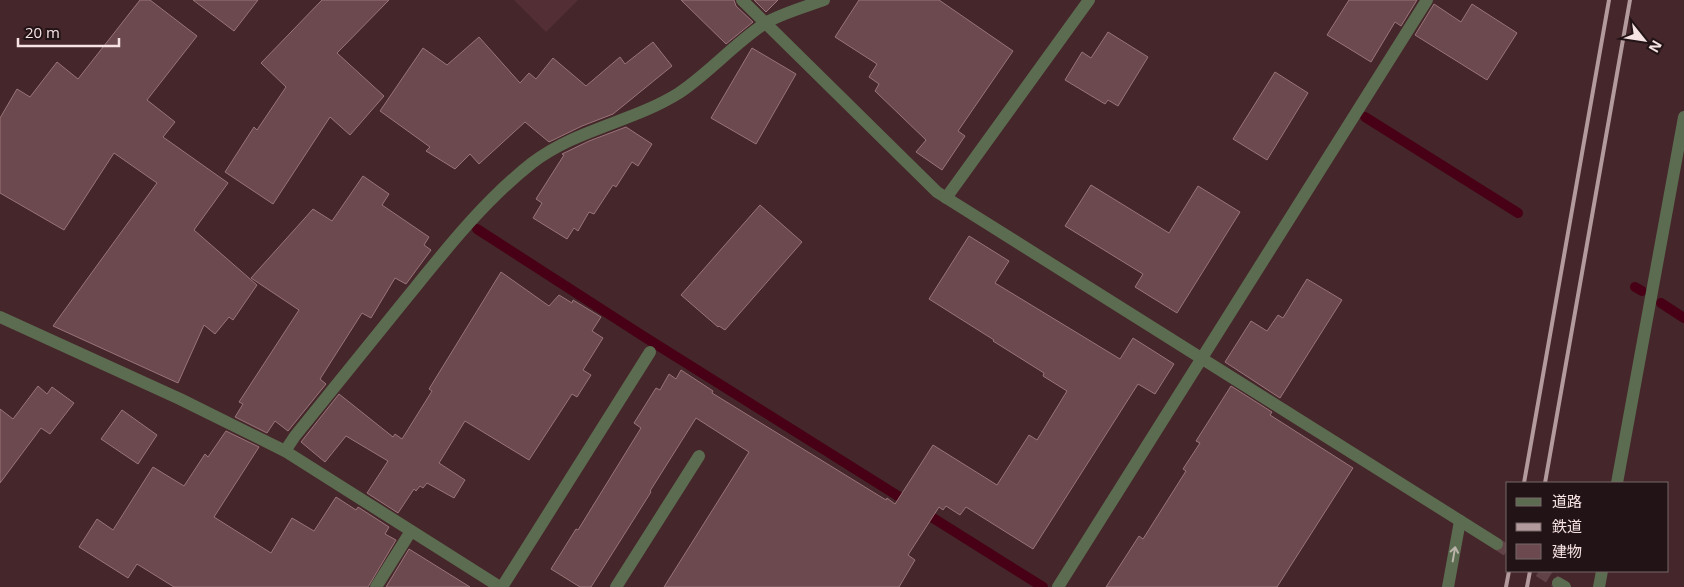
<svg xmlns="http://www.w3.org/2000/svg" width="1684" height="587" viewBox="0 0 1684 587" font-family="'Open Sans','Noto Sans JP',sans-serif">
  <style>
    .built { fill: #532e34 }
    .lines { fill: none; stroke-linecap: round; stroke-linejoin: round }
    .stream { stroke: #470015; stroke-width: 10 }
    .building { fill: #6b494e; stroke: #997478 }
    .minor-tunnel { stroke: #604247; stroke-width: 12; stroke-dasharray: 12 6; stroke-linecap: butt }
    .minor { stroke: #5c6c50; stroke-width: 12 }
    .rail { stroke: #b39a9d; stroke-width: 4 }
    .oneway { stroke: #b9b3a9 }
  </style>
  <rect width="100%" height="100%" fill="#45262b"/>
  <path class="built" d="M514,0h64l-32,32z"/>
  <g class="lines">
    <g class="stream">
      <path d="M1365,117l153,96"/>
      <path d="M477,229l166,107 400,251"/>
      <path d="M1635,287l7,4"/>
      <path d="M1661,303l23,15"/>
    </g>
  </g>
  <g class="building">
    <path d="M140,0h10l47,36 -50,64 28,22 -12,15 65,46 -34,47 63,55 -24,35 -4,-3 -14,17 -11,-9 -26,58 -125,-57 104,-143 -43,-30 -50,77 -64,-37v-75l17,-29 13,8 27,-35 21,17z"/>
    <path d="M193,0h65l-24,31z"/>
    <path d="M322,0h67l-52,53 47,43 -34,39 -20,-18 -57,87 -48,-32 29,-45 3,3 29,-43 -25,-24z"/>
    <path d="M681,0h53l2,6 17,16 -27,22z"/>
    <path d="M754,0h24l-12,12z"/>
    <path d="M859,0h80l74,51 -55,80 7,5 -23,34 -26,-18 10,-12 -51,-49 4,-7 -10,-7 8,-13 -42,-27z"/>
    <path d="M1349,0h68l-16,26 -6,-4 -24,40 -44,-27z"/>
    <path d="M1434,4l27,18 11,-18 45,29 -30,47 -72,-45z"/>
    <path d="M1108,32l40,25 -30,49 -10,-6 -3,4 -40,-24 17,-28 9,6z"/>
    <path d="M479,37l41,46 9,-10 7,6 17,-21 33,28 34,-29 5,7 28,-22 19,24 -59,48 -31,12 -33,16 -24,-20 -46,42 -9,-10 -15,15 -29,-18 4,-4 -50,-36 43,-63 24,17z"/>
    <path d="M752,48l44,26 -40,70 -45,-26z"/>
    <path d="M1275,72l33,21 -41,67 -34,-21z"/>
    <path d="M626,127l26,17 -14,22 -6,-4 -16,25 -3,-2 -19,29 -5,-2 -11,19 -4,-3 -7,11 -34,-21 9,-15 -6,-4 28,-44 -2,-1 27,-13z"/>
    <path d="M363,176l26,18 -7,11 47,32 -5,8 7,5 -25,34 -11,-6 -24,40 -9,-5 -42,66 6,5 -38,47 -13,-10 -8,12 -32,-16 8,-13 -4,-2 60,-92 -48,-32 62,-69 19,12z"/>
    <path d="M1091,185l78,48 29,-47 42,26 -63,101 -42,-26 8,-13 -78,-48z"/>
    <path d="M760,205l42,37 -77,88 -6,-4 -1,1 -37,-32z"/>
    <path d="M969,236l40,25 -14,22 125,76 13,-21 41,26 -19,30 -17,-10 -105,165 -67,-42 -6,8 -14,-9 -3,4 -4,-3 -31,48 7,5 -16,27h-235l85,-135 -53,-34 -46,73 1,1 -60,95h-11l-29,-18 25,-40 2,1 63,-102 -7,-5 22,-35 4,2 9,-16 7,5 5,-9 32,21 -1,2 174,107 1,-2 8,6 38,-59 64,40 32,-50 8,5 30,-49 -24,-15 1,-3 -51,-32 1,-1 -65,-41z"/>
    <path d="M501,272l48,34 10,-11 13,8 1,-3 28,17 -9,14 11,7 -20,32 8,5 -14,22 -5,-3 -43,66 -64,-39 -26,42 26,17 -11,18 -27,-15 -4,5 -3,-2 -4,5 -2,-2 -16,24 -31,-20 21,-32 -42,-25 -21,26 -24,-20 38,-48 54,43 2,-3 7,5 30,-48 -3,-2z"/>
    <path d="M1307,279l35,21 -62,98 -55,-36 26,-41 16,10 11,-16 5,3z"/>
    <path d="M38,386l9,8 5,-7 22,16 -24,31 -9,-6 -41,55v-74l13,10z"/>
    <path d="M1231,386l41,26 -2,3 83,53 -76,119h-171l33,-51 4,3 43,-68 -3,-2 17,-26 -4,-2z"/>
    <path d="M122,410l35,25 -19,29 -37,-25z"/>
    <path d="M226,431l33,16 -45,70 57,36 21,-35 22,13 22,-34 20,13 2,-3 31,20 -4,7 11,6 -28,47h-194l-37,-23 -9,14 -49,-31 18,-28 16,11 40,-63 31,19 21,-32 3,3z"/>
    <path d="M409,549l61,38h-84z"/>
  </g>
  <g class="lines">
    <g class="minor-tunnel">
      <path d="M1497,544l11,7"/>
      <path d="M1539,571l19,12"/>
    </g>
    <g class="minor">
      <path d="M742,0l195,192 560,352"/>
      <path d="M946,198l143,-198"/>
      <path d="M0,317l180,82 105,52 215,136"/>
      <path d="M285,451l10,-15c38,-47 76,-94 114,-141 38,-47 76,-95 123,-132 44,-34 101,-41 147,-70 30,-20 55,-49 85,-69 13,-9 44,-18 60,-24"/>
      <path d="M1617,483l67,-366"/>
      <path d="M1558,583l7,4"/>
      <path d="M376,587l35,-56"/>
      <path d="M502,587l148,-235"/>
      <path d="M616,587l83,-131"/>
      <path d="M1058,587l369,-587"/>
      <path d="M1448,587l12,-66"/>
      <path d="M1599,587l3,-16"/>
    </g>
    <g class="rail">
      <path d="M1524,483l85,-483"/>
      <path d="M1545,483l85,-483"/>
      <path d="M1506,587l3,-16"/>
      <path d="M1527,587l3,-16"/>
    </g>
  </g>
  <defs><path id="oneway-shaft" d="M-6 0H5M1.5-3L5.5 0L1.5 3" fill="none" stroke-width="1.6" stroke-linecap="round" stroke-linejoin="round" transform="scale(1.25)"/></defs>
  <use class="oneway" href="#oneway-shaft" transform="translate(1454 554) rotate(-80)"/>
  <rect x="1506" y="482" width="162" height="90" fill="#221416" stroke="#776668"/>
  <rect x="1516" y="498" width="25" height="8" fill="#5c6c50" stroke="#776668"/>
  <text x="1552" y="507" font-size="15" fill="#f7e2e4">道路</text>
  <rect x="1516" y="523" width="25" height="8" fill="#b39a9d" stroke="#776668"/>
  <text x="1552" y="532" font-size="15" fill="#f7e2e4">鉄道</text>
  <rect x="1516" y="544" width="25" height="15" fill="#6b494e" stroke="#776668"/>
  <text x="1552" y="557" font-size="15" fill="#f7e2e4">建物</text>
  <g transform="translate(1644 40) rotate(120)" stroke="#221416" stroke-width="4" paint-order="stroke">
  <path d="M0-4L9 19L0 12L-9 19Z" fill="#f7e2e4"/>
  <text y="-8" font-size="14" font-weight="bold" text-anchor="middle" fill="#f7e2e4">N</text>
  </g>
  <path d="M18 38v8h101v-8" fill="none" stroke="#f7e2e4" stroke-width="2.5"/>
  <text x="25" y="38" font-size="15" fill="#f7e2e4" stroke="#221416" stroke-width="4" paint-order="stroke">20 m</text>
</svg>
